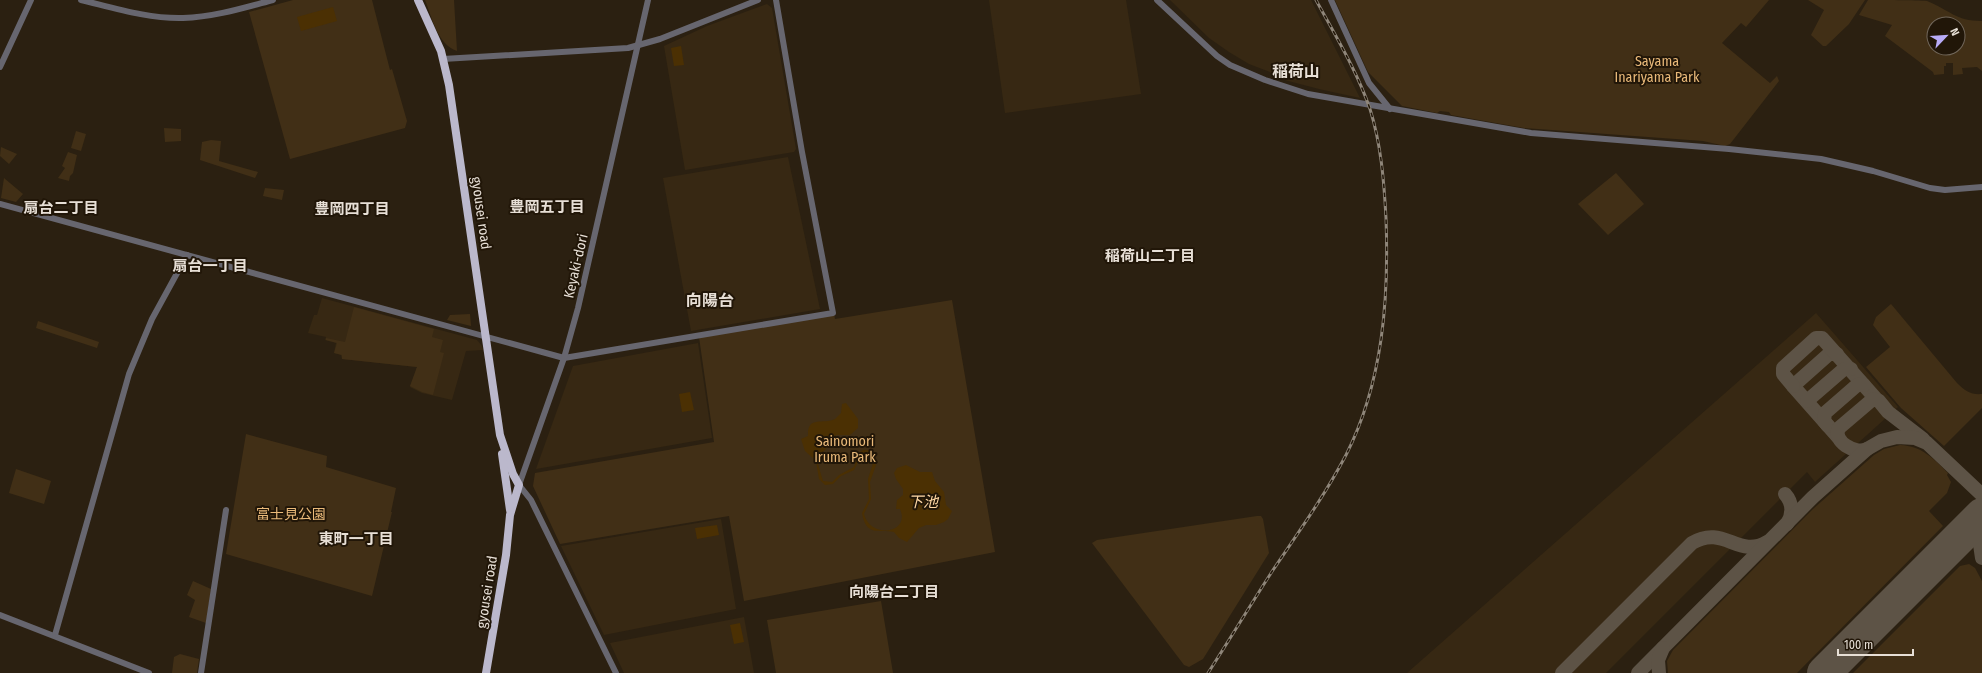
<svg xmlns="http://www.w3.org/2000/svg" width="1982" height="673" viewBox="0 0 1982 673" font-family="'Fira Sans Condensed','Noto Sans JP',sans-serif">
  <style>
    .built { fill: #372813 }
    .green { fill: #412f16; fill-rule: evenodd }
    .water { fill: #4b3003 }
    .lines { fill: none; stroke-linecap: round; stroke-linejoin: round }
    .taxiway { stroke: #5d5346; stroke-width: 14 }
    .runway { stroke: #5d5346; stroke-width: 34 }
    .tertiary { stroke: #67666f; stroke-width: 6 }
    .trunk { stroke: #bbb8cc; stroke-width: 8 }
    .rail-casing { stroke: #8f867a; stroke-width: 3 }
    .rail { stroke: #211608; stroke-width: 1.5; stroke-dasharray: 4.5; stroke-linecap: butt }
    .labels { text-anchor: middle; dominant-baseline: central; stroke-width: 4; stroke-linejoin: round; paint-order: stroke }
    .park-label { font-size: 14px; fill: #eaba7a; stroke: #211608 }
    .street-label { font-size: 14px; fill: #e7dfd6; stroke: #211608 }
    .neighbourhood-label { font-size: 15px; font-weight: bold; fill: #e7dfd6; stroke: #211608 }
    .water-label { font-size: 15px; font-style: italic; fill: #fed7a4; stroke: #211608 }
    .quarter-label { font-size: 16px; font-weight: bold; fill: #e7dfd6; stroke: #211608 }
  </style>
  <rect width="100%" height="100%" fill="#2b2011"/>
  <g class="built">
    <path d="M989,0h137l15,94 -136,19z"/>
    <path d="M1170,0h141l49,98 -41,-9 -46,-12 -3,-5 -21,-8 -20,-12 -20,-14z"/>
    <path d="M767,4l5,4 24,141 -2,3 -109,18 -21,-124 43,-20z"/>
    <path d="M788,157l32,152 -129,22 -28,-153z"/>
    <path d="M322,298l155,42 5,6 1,4 -17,1 -14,49 -30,-7 -12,-6 7,-20 -75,-8 -1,-4 -7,-2 2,-10 -11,-3 1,-3 -18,-4 6,-18h3z"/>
    <path d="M1816,313l82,94 -83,75 -8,-10 -201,201h-199z"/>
    <path d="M698,343l14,95 -176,31 37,-103z"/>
    <path d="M721,519l15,90 -132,26 -43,-89z"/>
    <path d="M744,617l10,56h-130l-14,-30z"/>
  </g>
  <g class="green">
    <path d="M293,0h79l18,70 2,-1 15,52 -2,7 -115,31 -41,-147z"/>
    <path d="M425,0h29l3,51c-20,-7 -25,-34 -32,-51z"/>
    <path d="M1335,0h434l-23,27 -5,-4 -19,20 48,40 7,-7 2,5 -49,63 -5,2 -22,-5 -179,-13 -73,-13 -2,-3 -9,-1 -3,2 -35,-7 -34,-34z"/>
    <path d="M1808,0h57l-16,24 -23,22h-3l-12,-11 13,-25z"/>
    <path d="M1868,0c13,0 49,0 59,1 23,9 28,20 55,20v50l-5,-4 -15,1 1,6 -10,1v-12h-7v3h-2v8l-10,1 -1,-3 -48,-36 7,-11 -33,-10zM1934,24h24v24h-24z"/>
    <path d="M164,128l17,1v12l-16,1z"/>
    <path d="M76,131l10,3 -5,17 -10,-3z"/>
    <path d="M211,140l10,1 -2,20 39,11 -3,6 -55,-18 2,-18z"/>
    <path d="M1,147l16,7 -8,10 -9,-8z"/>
    <path d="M68,152l9,3 -4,18 -3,3 -1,5 -11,-3 7,-10 -3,-2z"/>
    <path d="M1616,173l28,31 -36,31 -30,-31z"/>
    <path d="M4,178l19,16 -7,8 -15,-4z"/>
    <path d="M265,188l19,2 -2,10 -19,-4z"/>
    <path d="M952,300l43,252 -251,49 -15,-85 -169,28 -27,-58 2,-13 179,-31 -15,-105 135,-23 1,5z"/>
    <path d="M1891,304l66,79c8,8 14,12 25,11v14l-38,38 -43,-38 -35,-41 24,-20 -17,-22 3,-8z"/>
    <path d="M354,307l80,22 -2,8 11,3 -3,12 4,1 -11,42 -11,-3 -12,-6 7,-19 -75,-8v-4l-8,-2 3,-10 -11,-3v-2l19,4z"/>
    <path d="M470,314l1,12 -24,-6 3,-5z"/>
    <path d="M38,321l61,21 -2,6 -61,-20z"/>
    <path d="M246,434l81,22 -1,11 70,21 -5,24h1l-20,84 -146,-42z"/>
    <path d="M1900,445c22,1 34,14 48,28l-1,2 4,7 -4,11 -18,18 14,15 -146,147h-129l-1,-12 6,-11 140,-141 61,-54 10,-6z"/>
    <path d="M16,469l35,12 -7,23 -35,-11z"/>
    <path d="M1257,516h4l2,3 6,34 -66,106 -14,8 -5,-2 -92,-122 5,-3z"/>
    <path d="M1969,564l6,4 7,13v92h-129l107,-107z"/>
    <path d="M193,581l18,8 -5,34 -17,-6 6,-17 -8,-5z"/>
    <path d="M881,601l12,72h-117l-9,-53z"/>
    <path d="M180,654l19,5 -2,14h-25l2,-16z"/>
  </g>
  <g class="water">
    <path d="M333,7l4,14 -36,10 -4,-14z"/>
    <path d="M681,46l3,19 -10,1 -3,-18z"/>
    <path d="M690,392l4,18 -12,2 -3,-18z"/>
    <path d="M846,403l12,16v9l-8,7h-14l-12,16 -6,4 -1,6 6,20 9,1 7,-7 15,-8 5,-14c5,-5 10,-4 15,1l2,4v7l-6,17 1,17 -7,15c6,25 47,20 36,-5h-4l1,-9 6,-5v-6l-7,-10 -2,-6 3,-5 9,-3 14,7h12l3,9 9,11 2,13 6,6 -4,8 -4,3 -8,3h-10l-7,3 -12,14 -8,-4 -5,-6c-15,-3 -28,5 -32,-19l7,-14 -1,-20 5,-16 -1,-4 -4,-5h-6l-8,16 -13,6 -8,8 -8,1 -6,-6 -3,-18 -11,-10 -4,-12 7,-3c-1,-21 15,-11 27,-17l6,-6 1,-9z"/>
    <path d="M717,525l2,10 -22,4 -2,-11z"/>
    <path d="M740,623l4,19 -10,2 -4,-19z"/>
  </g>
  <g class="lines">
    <g class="taxiway">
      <path d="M1837,354h-8l-36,32 45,51"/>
      <path d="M1793,386l-10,-12v-6l33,-30h6l55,62"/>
      <path d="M1807,401l37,-32h7"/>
      <path d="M1828,426l-4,-5 1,-8 31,-27 4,-2 4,1"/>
      <path d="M1867,449c-12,6 -35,-8 -28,-21l34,-29 6,2 9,11 35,27"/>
      <path d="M1785,494c8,9 8,20 2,30"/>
      <path d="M1981,516l-3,15 4,27"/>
      <path d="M1562,673l130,-130c32,-19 46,16 75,-1"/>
      <path d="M1638,673l175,-176 54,-48 14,-8 16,-4 18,1 12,5 55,52"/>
      <path d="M1659,673l-1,-13 5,-12"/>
    </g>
    <path class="runway" d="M1824,673l158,-158"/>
    <g class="tertiary">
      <path d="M81,0c33,8 68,19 102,18 31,-1 60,-10 90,-18"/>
      <path d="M1157,0l60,56 13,9 35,15 43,14 223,39 198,16 92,10 52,12 57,17 15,2 37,-3"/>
      <path d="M1331,0l38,83 21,26"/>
      <path d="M443,59l185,-11 32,-9 98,-39"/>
      <path d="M0,67l31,-67"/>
      <path d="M0,204l564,154 269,-45 -31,-161 -26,-152"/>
      <path d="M0,615l149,58"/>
      <path d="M55,635l74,-261 23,-55 35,-64"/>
      <path d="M201,673l25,-163"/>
      <path d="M616,673l-85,-173 -12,-15 45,-127 14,-50 70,-308"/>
    </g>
    <g class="trunk">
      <path d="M418,0l23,51 8,34 51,350 13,39 6,11 -9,30 -4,40 -20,118"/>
      <path d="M502,454l8,56"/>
    </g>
    <defs>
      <path id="rail" d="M1208,673c22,-34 43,-69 65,-103 25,-37 52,-75 73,-115 37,-73 43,-156 40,-237 -2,-37 -5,-74 -16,-109 -13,-38 -35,-74 -54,-109"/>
    </defs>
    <use href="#rail" class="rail-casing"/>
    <use href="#rail" class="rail"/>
  </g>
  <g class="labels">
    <g class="park-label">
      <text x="1657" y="61">Sayama<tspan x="1657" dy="16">Inariyama Park</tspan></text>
      <text x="845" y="441">Sainomori<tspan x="845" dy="16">Iruma Park</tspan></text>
      <text x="291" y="514">富士見公園</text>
    </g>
    <g class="street-label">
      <text transform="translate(481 213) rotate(82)">gyousei road</text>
      <text transform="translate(576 266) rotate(-77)">Keyaki-dori</text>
      <text transform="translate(487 592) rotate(-81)">gyousei road</text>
    </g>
    <g class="neighbourhood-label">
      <text x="547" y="207">豊岡五丁目</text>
      <text x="61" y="208">扇台二丁目</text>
      <text x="352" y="209">豊岡四丁目</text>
      <text x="1150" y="256">稲荷山二丁目</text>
      <text x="210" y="266">扇台一丁目</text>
      <text x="356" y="539">東町一丁目</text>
      <text x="894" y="592">向陽台二丁目</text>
    </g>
    <g class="water-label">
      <text x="923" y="502">下池</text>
    </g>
    <g class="quarter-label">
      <text x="1296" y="71">稲荷山</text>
      <text x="710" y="300">向陽台</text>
    </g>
  </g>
  <g transform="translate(1946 36) rotate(65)"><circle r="19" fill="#211608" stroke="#70665a"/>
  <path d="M0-3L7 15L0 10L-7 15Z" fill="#b8abf7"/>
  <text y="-6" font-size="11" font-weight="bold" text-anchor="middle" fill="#e7dfd6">N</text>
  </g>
  <path d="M1838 649v6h75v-6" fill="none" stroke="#e7dfd6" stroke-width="2"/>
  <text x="1844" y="649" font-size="12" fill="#e7dfd6" stroke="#211608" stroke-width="3" paint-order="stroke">100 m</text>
</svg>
